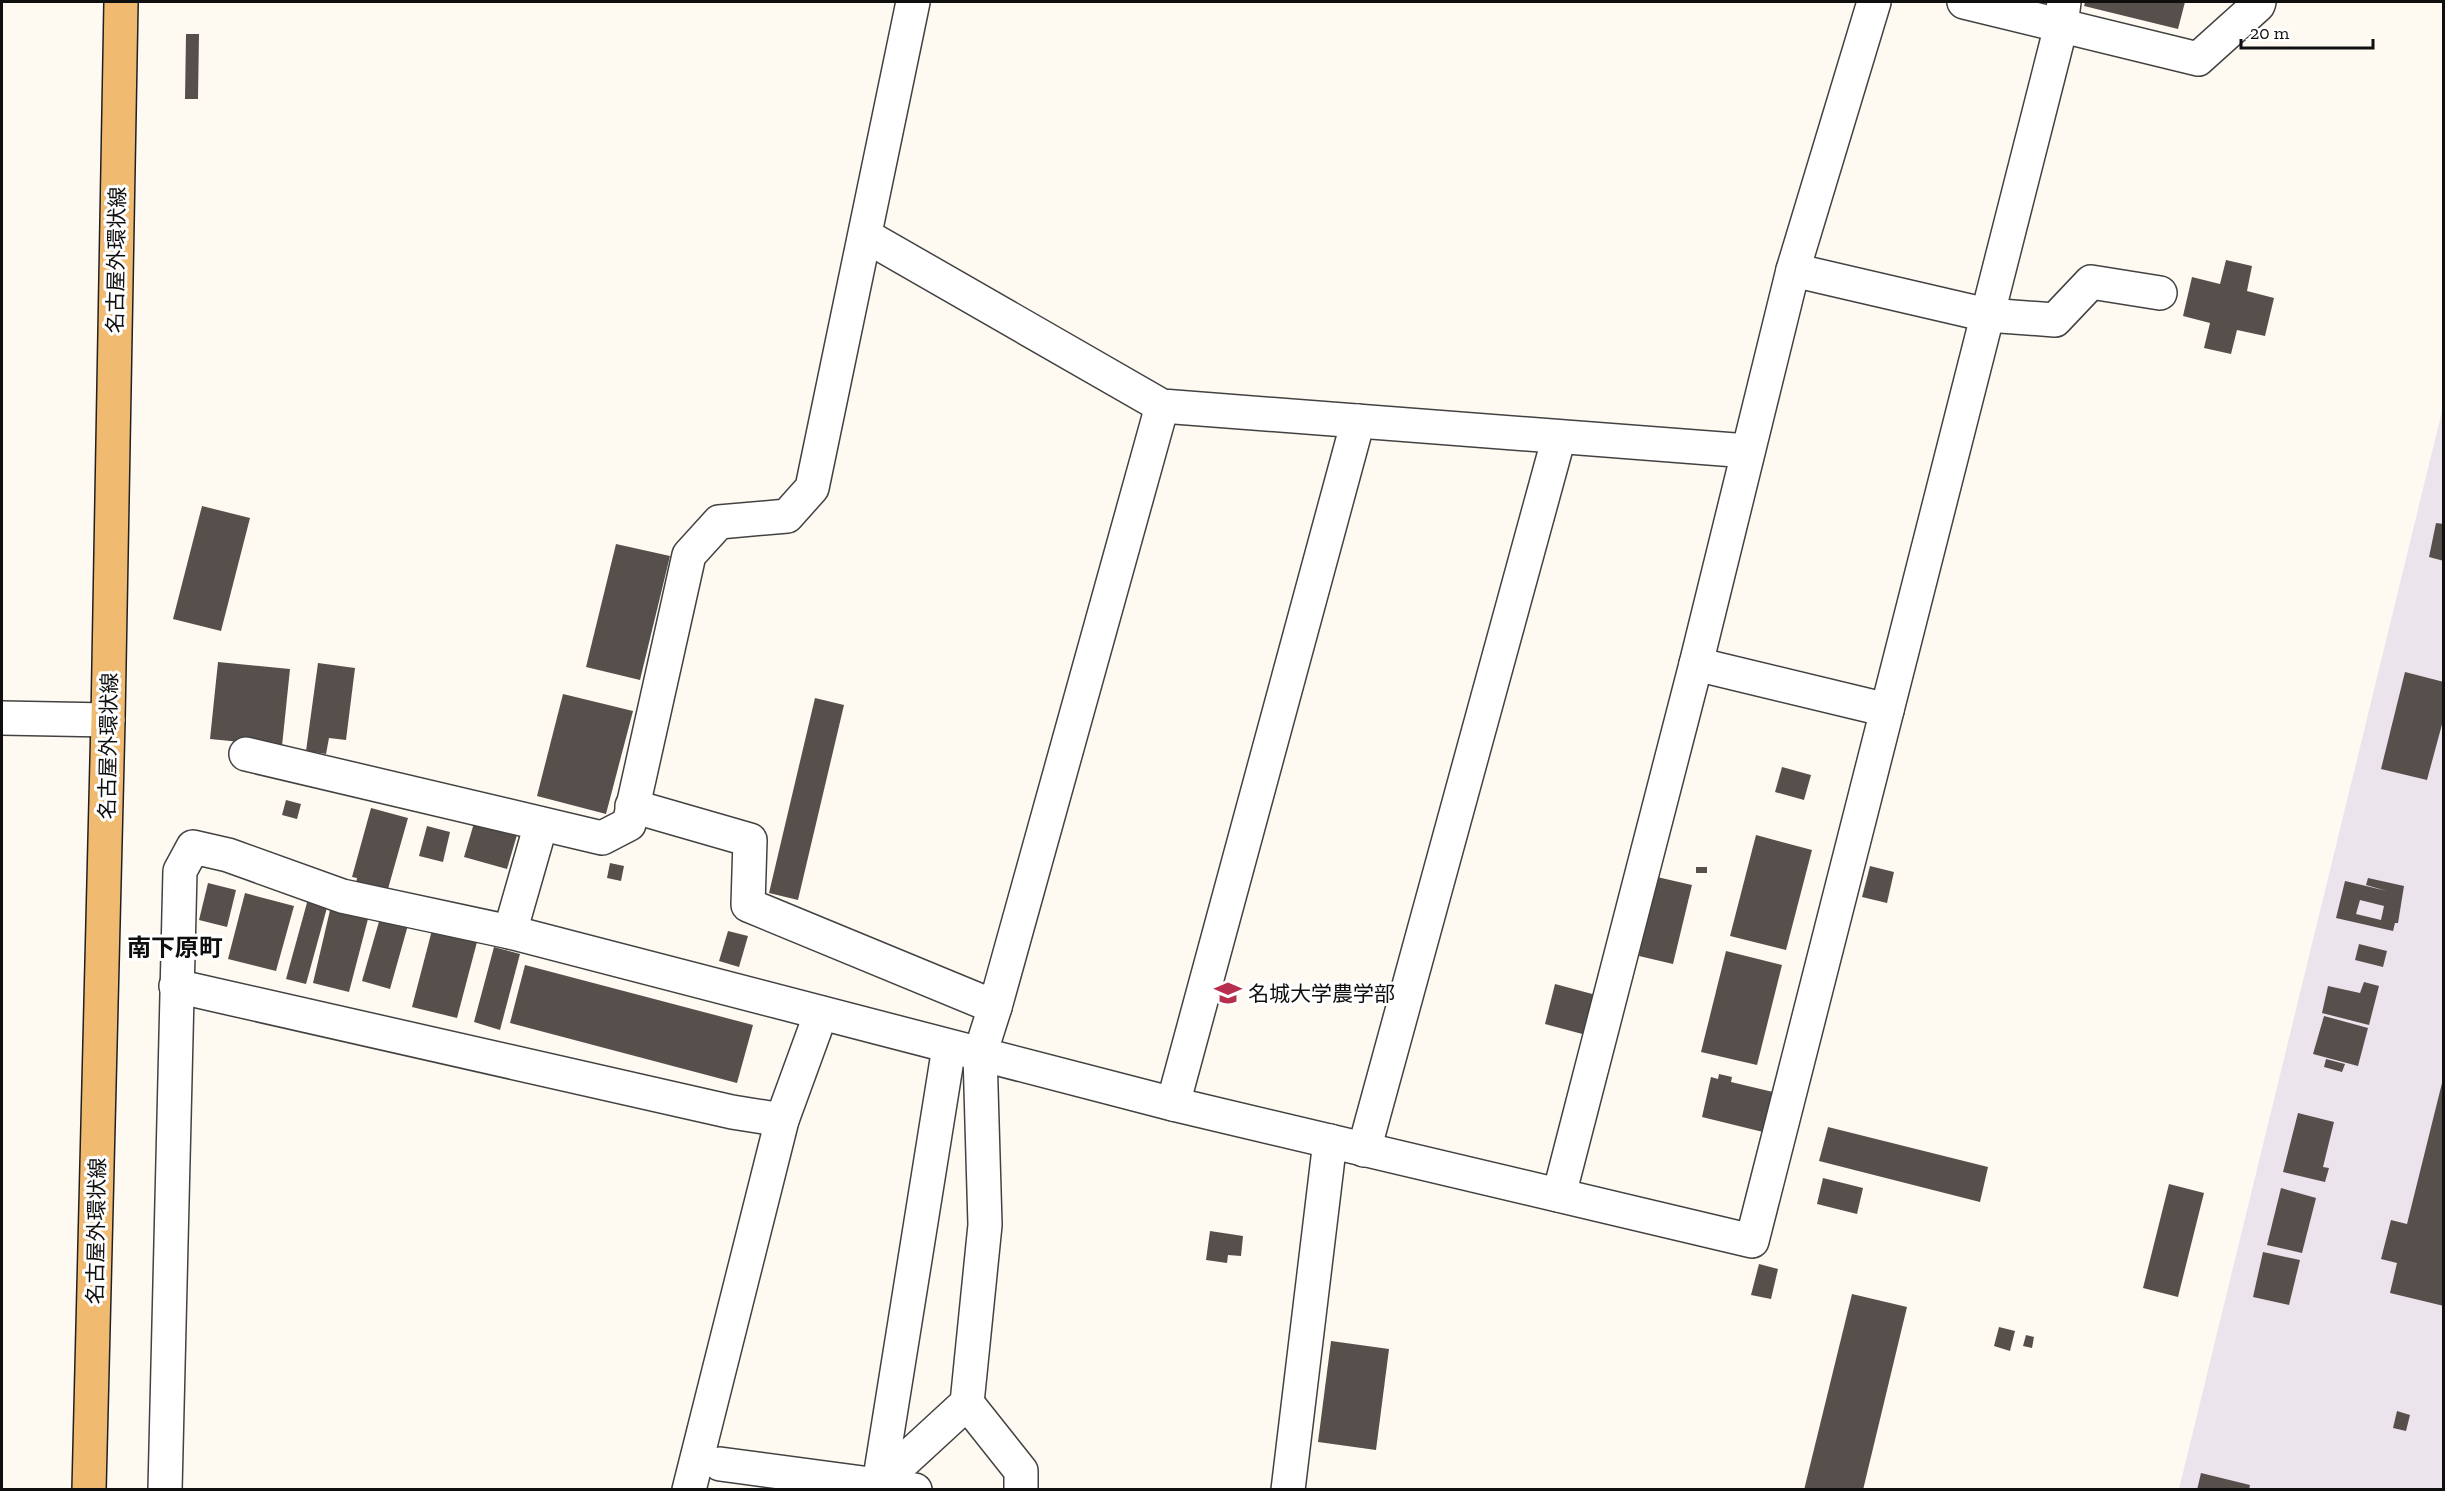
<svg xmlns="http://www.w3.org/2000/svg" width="2445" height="1491" viewBox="0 0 2445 1491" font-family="'Zilla Slab','Noto Sans JP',serif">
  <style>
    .industrial { fill: #ebe4ed }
    .building { fill: #574f4c; fill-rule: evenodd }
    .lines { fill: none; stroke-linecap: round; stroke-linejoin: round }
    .minor-casing { stroke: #424242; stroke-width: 36 }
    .major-casing { stroke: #202020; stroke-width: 36 }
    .minor { stroke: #fff; stroke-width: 33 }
    .major { stroke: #f0ba71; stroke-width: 33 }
    .labels { text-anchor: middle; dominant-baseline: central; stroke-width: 6; stroke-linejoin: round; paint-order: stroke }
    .street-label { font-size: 21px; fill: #0f0f0f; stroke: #fff }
    .poi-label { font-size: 21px; fill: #0f0f0f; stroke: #fff; text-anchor: start }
    .quarter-label { font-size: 24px; font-weight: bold; fill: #0f0f0f; stroke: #fff }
  </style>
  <rect width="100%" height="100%" fill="#fefaf2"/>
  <path class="industrial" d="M2443,407v1082h-264z"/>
  <g class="building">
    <path d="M2085,2h100l-7,27 -94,-23z"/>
    <path d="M186,34h13l-1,65h-13z"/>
    <path d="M2226,260l26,6 -5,25 27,7 -9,38 -28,-6 -6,24 -27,-6 6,-25 -27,-7 9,-39 28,7z"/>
    <path d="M202,506l48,12 -29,113 -48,-12z"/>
    <path d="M2436,523l8,1v37l-15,-4z"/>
    <path d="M616,544l54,12 -30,124 -54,-13z"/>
    <path d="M218,662l72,7 -8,77 -72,-7z"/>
    <path d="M318,663l37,5 -9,72 -17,-2 -3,16 -20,-3z"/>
    <path d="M2405,672l39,10v35l-17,63 -46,-11z"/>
    <path d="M563,694l70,17 -27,103 -69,-18z"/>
    <path d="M815,698l29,7 -46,195 -29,-7z"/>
    <path d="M1782,767l29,8 -7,25 -29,-8z"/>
    <path d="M286,800l15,4 -4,15 -15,-4z"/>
    <path d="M371,808l37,10 -22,78 -31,-8 2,-10 -5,-1z"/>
    <path d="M474,823l43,12 -10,34 -43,-12z"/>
    <path d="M427,826l23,6 -7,30 -24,-6z"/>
    <path d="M1756,835l56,15 -26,100 -56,-14z"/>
    <path d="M610,863l14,3 -3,15 -14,-3z"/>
    <path d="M1870,866l24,6 -7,31 -25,-6z"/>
    <rect x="1696" y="867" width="11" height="6"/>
    <path d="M1657,877l35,8 -19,79 -34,-8z"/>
    <path d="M2368,878l36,8 -6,37h-3l-2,8 -57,-13 9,-37 42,10 -21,-6zM2360,900l24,6 -3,14 -25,-6z"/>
    <path d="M208,883l28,7 -9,37 -28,-7z"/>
    <path d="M245,893l49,13 -18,65 -48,-12z"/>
    <path d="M308,899l20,5 -22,80 -20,-5z"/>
    <path d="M331,906l38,9 -20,77 -36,-9z"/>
    <path d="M380,918l28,7 -18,64 -28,-8z"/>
    <path d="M432,930l45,12 -20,76 -45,-11z"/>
    <path d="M728,931l20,5 -9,31 -20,-6z"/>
    <path d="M2359,944l28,7 -4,16 -28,-7z"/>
    <path d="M494,947l26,7 -20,76 -26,-8z"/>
    <path d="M1726,951l56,14 -25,100 -56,-13z"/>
    <path d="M525,965l228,60 -16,58 -227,-60z"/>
    <path d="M2364,982l15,4 -10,39 -47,-12 6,-27 32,7z"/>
    <path d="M1555,984l41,11 -10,40 -41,-11z"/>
    <path d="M2324,1016l44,12 -10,38 -45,-12z"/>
    <path d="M2326,1059l19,5 -3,8 -18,-5z"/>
    <path d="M1719,1074l13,3 -1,5 42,10 -10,40 -61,-15 9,-40 7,2z"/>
    <path d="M2443,1079h1v227l-54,-13 7,-30 -16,-4 10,-39 16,4z"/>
    <path d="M2298,1113l36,9 -11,45 6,1 -4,14 -42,-10z"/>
    <path d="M1828,1127l160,40 -8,35 -161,-41z"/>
    <path d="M1823,1178l40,10 -6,26 -40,-10z"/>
    <path d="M2169,1184l35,9 -26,104 -35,-9z"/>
    <path d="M2281,1188l35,10 -14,55 -35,-8z"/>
    <path d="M1210,1231l33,5 -2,20 -13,-1 -1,8 -21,-3z"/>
    <path d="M2263,1252l37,8 -11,45 -36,-8z"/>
    <path d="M1759,1264l19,5 -7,30 -20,-4z"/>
    <path d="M1852,1294l55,13 -44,183h-59z"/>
    <path d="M1999,1327l16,4 -5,20 -16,-5z"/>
    <path d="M2026,1335l8,2 -2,11 -9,-2z"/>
    <path d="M1331,1341l58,8 -13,101 -58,-8z"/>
    <path d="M2397,1411l13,4 -4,16 -13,-3z"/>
    <path d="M2201,1473l49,12 -1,5h-52z"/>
  </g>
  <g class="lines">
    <defs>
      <g id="minor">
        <path d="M1964,2l234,57 60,-54 1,-3"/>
        <path d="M866,236l296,170 586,45"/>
        <path d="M1793,270l194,45 68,5 36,-38 69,11"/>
        <path d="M1696,664l191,46"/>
        <path d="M2,718l106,2"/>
        <path d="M246,754l356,84 27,-14 60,-269 30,-33 68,-6 25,-28 101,-486"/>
        <path d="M632,806l118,34 -2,65 247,102"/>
        <path d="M510,932l31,-108"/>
        <path d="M176,986l556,126 50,8"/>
        <path d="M1173,1104l185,-683"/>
        <path d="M1364,1150l195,-713"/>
        <path d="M1559,1195l137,-531 97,-394 81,-268"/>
        <path d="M967,1403l54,68v19"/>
        <path d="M720,1464l195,26"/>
        <path d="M879,1484l88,-81 18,-178 -5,-171 15,-47 167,-601"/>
        <path d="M165,1490l15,-619 13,-24 35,8 114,41 168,36 663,172 579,137 309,-1215 3,-24"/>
        <path d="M689,1490l93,-370 39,-107"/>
        <path d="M881,1490l-2,-6 70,-437"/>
        <path d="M1288,1490l42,-349"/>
      </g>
      <path id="major" d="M89,1490l19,-770 13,-718"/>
    </defs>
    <use href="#minor" class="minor-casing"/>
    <use href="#major" class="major-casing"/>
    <use href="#minor" class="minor"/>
    <use href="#major" class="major"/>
  </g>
  <defs>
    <symbol id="university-bare" viewBox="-9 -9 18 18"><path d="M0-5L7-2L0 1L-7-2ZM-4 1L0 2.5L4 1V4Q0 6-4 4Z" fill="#b72f4e" stroke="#fff" stroke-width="2.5" paint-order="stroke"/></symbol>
  </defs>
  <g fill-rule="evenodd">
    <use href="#university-bare" x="1209" y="974" width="38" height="38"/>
  </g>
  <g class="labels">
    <g class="street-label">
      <text transform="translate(116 260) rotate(-89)">名古屋外環状線</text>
      <text transform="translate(108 746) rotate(-89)">名古屋外環状線</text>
      <text transform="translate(96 1231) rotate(-89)">名古屋外環状線</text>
    </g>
    <g class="poi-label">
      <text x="1248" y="993">名城大学農学部</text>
    </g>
    <g class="quarter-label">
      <text x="175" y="947">南下原町</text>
    </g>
  </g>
  <rect width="2445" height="1491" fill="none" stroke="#0f0f0f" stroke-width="6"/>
  <path d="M2241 39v9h132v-9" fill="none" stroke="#0f0f0f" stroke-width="3"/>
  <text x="2250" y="39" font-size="18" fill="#0f0f0f" stroke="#ffffff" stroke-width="4.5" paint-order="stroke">20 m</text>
</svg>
